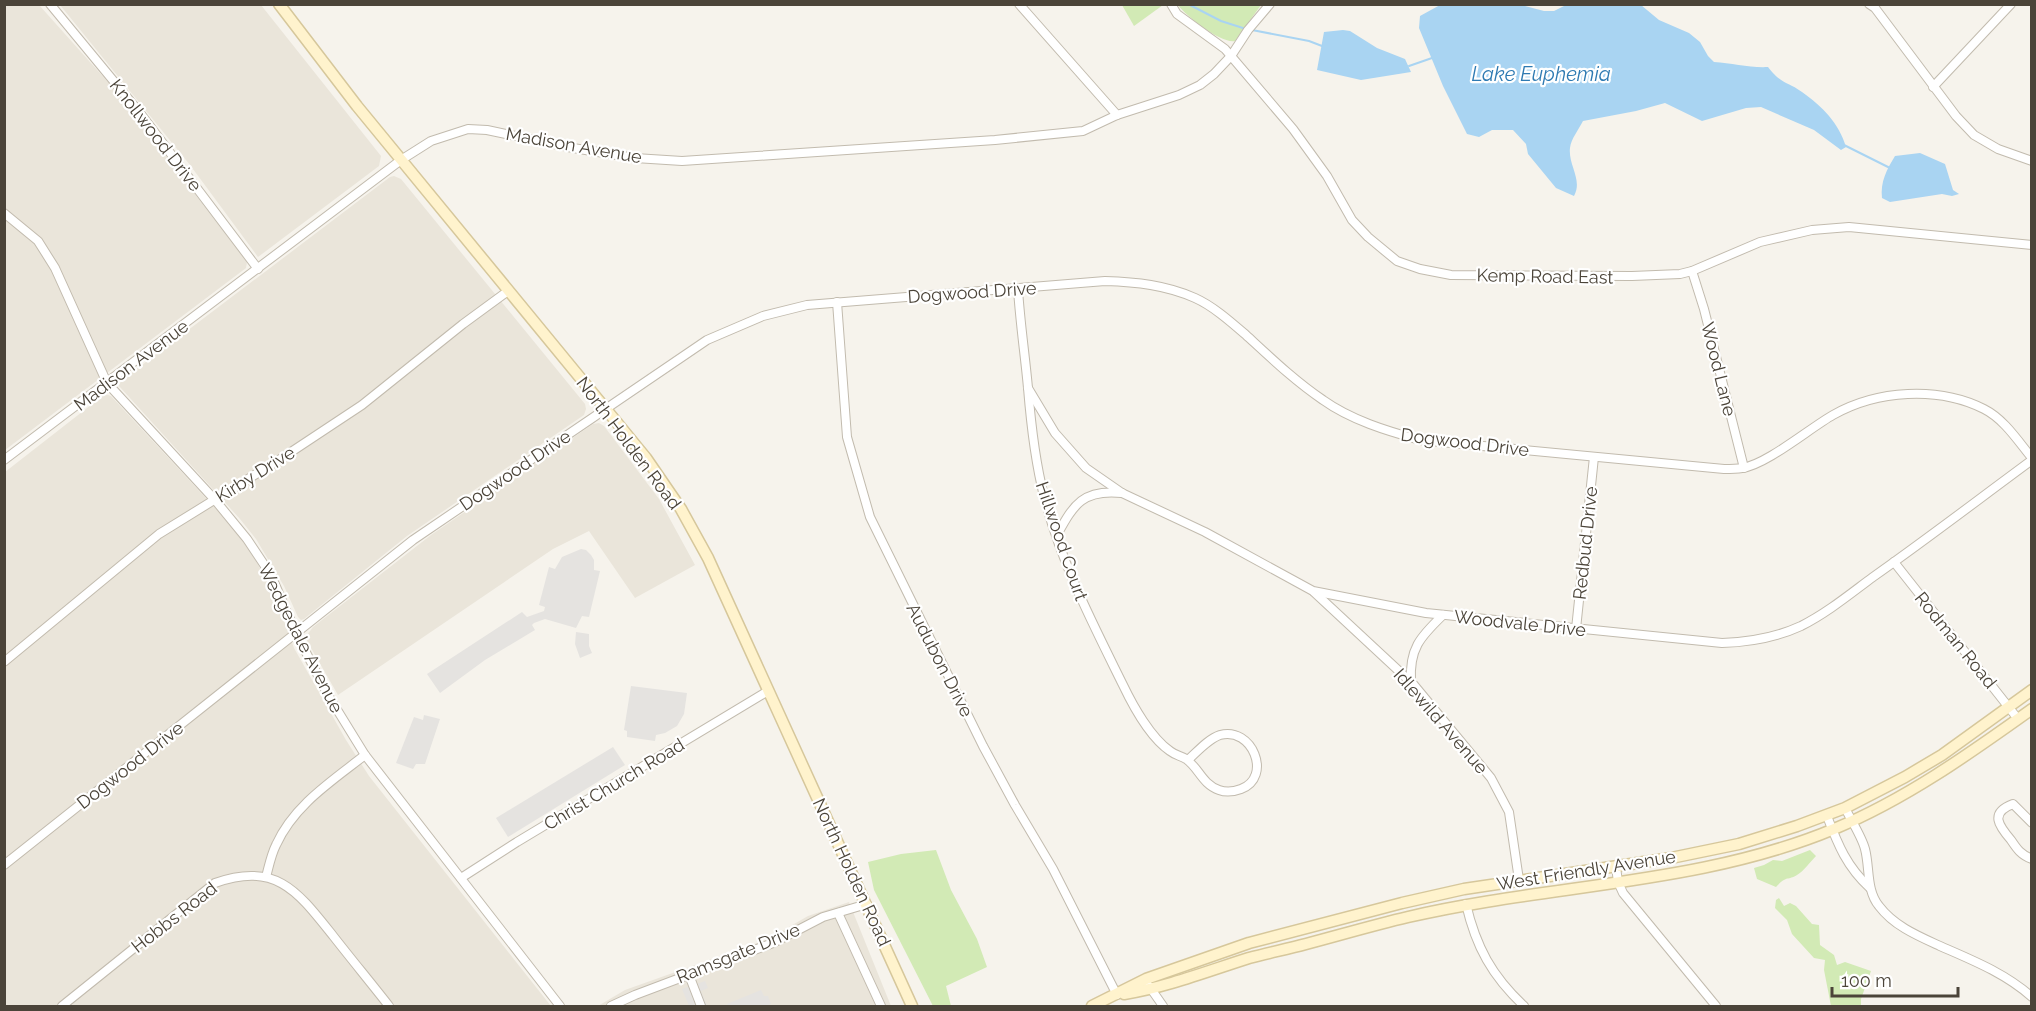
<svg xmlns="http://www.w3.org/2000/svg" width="2036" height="1011" viewBox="0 0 2036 1011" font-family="Raleway,sans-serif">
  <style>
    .residential { fill: #eae5da }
    .green { fill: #d2eab5 }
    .parking { fill: #e5e3e0 }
    .water { fill: #a9d4f2 }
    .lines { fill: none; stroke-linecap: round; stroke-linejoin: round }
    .stream { stroke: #a9d4f2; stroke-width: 2 }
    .minor-casing { stroke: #c2bbae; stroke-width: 10 }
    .secondary-casing { stroke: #d6c79b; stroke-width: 13 }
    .minor { stroke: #fff; stroke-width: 8 }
    .secondary { stroke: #fff3cd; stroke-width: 10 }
    .labels { text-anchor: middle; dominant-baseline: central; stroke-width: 4.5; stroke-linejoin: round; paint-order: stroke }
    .street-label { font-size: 18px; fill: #4b4439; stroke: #fff }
    .water-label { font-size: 20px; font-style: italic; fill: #2e7ab2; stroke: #fff }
  </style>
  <rect width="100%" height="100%" fill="#f6f3ec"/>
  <g class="residential">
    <path d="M5,5h34l76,85 132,172 -1,6 -241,182z"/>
    <path d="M60,5h201l120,151 -2,10 -121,91 -68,-92z"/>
    <path d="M394,176l7,3 184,225 1,5 -2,6 -177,121 -103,83 -3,1 -3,-3 -14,-31 -28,-47 -16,-20 -121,-133 2,-5 269,-204z"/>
    <path d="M105,394l6,2 106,114 32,39 23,40 22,59 52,92 23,36 182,230h-546v-534z"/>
    <path d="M599,423l5,3 55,73 36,66 -60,33 -46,-67 -36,18 -215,146 -31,-54v-6l6,-8 118,-92 162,-111z"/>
    <path d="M849,902l42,104h-293l27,-16 143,-51 40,-23z"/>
  </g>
  <g class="green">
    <path d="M1122,5h41l-29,21z"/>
    <path d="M1178,5h83l-26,36c-14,3 -49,-25 -57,-36z"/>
    <path d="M936,850l15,40 26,49 10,28 -41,19 5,20h-18l-59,-116 -6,-28 33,-8z"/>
    <path d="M1810,850l6,6c-6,6 -12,15 -19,19 -10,6 -10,0 -21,12l-19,-8 -3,-11 10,-3 9,-5 9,1z"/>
    <path d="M1779,898l5,8 6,-3 6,3 16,18 7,1 1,20 14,10 3,10 8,-3 26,9 -10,28v7h-30l-7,-36 1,-10 -11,-2 -22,-24 -5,-14 -12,-12 1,-8z"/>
  </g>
  <g class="parking">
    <path d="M581,549l5,1 5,5 3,5v10l6,1 -11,46 -7,-1 -6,12 -31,-9 -11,4 -2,2 3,5 -50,30 -45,33 -13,-19 95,-62 5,5 17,-6 1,-4 -6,-2 10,-38 6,2 7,-12z"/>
    <path d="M576,632l13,2v12l3,7 -12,5 -5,-14z"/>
    <path d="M631,686l56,7 -3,21 -7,12 -12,7 -9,2 -1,6 -28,-4v-6l-3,-1z"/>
    <path d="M424,715l16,4 -15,45h-9l-3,5 -17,-6 18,-46 9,3z"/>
    <path d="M613,747l12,18 -117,72 -12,-19z"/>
    <path d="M705,981l3,7 -7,3 6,15h-18l-7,-17z"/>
    <path d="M761,990l3,6h4l3,8 -5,2h-38l-1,-2z"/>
  </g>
  <g class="water">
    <path d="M1440,5l85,1 19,5h10l12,-6h75l18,15 30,13 11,9 8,14 6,6c18,1 36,6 54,5 14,18 19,14 34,25 20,14 37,31 44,55l-5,3 -27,-20 -53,-23 -15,1 -44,13 -37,-18 -29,8 -53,10c-4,8 -12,18 -13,27 -2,17 13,32 4,48l-18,-8 -28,-34 -2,-10 -13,-14h-21l-13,7 -12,-3 -24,-48 -24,-58 1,-12z"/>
    <path d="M1343,30l7,1 27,17 28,11 6,13 -50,8 -44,-10 7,-38z"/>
    <path d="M1920,153l25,11 8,26 6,4 -7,2 -10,-2 -52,8 -8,-4c-2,-16 5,-29 13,-42z"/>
  </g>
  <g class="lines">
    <g class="stream">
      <path d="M1188,4l33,17 25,8"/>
      <path d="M1252,30l57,11 13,5"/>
      <path d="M1409,66l23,-8"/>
      <path d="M1844,145l46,23"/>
    </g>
    <defs>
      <g id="minor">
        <path d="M50,4l90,109 118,156"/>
        <path d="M1019,4l98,111"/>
        <path d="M1171,4l6,10 48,35 68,80 34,47 25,44 16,17 29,24 23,8 31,6 181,1 48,-2 12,-3 68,-29 52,-12 37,-3 183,18"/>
        <path d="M1869,4l6,4 81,108 18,19 24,14 34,12"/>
        <path d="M1933,87l78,-83"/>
        <path d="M4,213l34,28 17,27 52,115 108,117 32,39 24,36 25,58 32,62 37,60 195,251"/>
        <path d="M1692,271l12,38 40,159"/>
        <path d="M1018,289c2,33 7,66 10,99 3,37 7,73 16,108 17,67 49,128 79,189 10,21 28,53 47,66 5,4 11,5 16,8 13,9 16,25 33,31 8,3 14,2 22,-1 32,-12 11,-63 -21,-54 -12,4 -23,17 -32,25"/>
        <path d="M837,302l10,135 23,80 113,229 32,59 38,64 64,126"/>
        <path d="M1028,388l27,45 31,35 36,25 83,39 108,59 113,22 296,30c28,-1 53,-5 79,-17 26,-13 49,-32 72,-49 54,-38 106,-78 159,-117"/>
        <path d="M4,460l397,-300 30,-19 37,-12 19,1 86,18 62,10 47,3 313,-21 88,-9 34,-16 62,-20 21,-10 14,-11 17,-18 17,-26 22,-26"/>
        <path d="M1057,535c17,-31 26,-46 65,-42"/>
        <path d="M1894,562l124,157"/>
        <path d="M1314,592l100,93 77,93 18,34 10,68"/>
        <path d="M1576,629l18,-172"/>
        <path d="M4,662l155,-128 123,-76 80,-53 101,-81 45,-33"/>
        <path d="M1411,682c-2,-33 9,-45 32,-67"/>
        <path d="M1845,808c6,12 17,29 20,41 5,19 1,41 14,57 15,20 39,30 61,40 32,14 65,27 92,51"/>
        <path d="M1827,816c11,29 20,51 43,72"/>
        <path d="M2032,823l-19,-19c-24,9 -14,22 -2,36 6,9 10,15 21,19"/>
        <path d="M4,865l409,-325 294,-200 56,-24 44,-11 298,-24c31,1 61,4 90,17 18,8 36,24 51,37 25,23 49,46 77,65 28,20 64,31 97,40l304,29c6,0 12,0 18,-1 24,-3 68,-40 91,-53 44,-25 105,-29 151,-6 20,10 34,32 48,49"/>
        <path d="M1616,867l2,15 5,11 93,113"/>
        <path d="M266,877c3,-11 5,-22 10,-32 18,-40 56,-64 89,-90"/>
        <path d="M461,878l56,-36 251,-151"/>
        <path d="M1466,904c10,43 26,72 58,102"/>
        <path d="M838,913l43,93"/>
        <path d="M689,975l12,31"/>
        <path d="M1149,986l14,20"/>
        <path d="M62,1006l153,-123c62,-22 83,9 119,54 18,23 37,46 55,69"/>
        <path d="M611,1006l24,-11 138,-52 50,-26 44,-13"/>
      </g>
      <g id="secondary">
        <path d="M279,4l78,102 289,352 35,51 27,49 204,448"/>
        <path d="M1124,994c43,-7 84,-23 125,-36 19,-5 38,-9 57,-14 34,-9 68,-19 102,-27 141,-33 292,-32 426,-88 72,-30 135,-75 198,-120"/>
        <path d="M1092,1006l54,-27 103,-36 153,-40 62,-14 207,-31 68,-14 58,-18 48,-18 60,-31 37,-22 90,-65"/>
      </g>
    </defs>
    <use href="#minor" class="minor-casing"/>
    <use href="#secondary" class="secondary-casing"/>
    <use href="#minor" class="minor"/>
    <use href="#secondary" class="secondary"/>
  </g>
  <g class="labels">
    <g class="street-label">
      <text transform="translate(156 135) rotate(52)">Knollwood Drive</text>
      <text transform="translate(574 145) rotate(10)">Madison Avenue</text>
      <text transform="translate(1545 276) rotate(1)">Kemp Road East</text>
      <text transform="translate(972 292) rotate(-4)">Dogwood Drive</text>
      <text transform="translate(131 365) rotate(-37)">Madison Avenue</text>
      <text transform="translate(1719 369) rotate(76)">Wood Lane</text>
      <text transform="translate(1465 442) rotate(7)">Dogwood Drive</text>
      <text transform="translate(629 443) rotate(53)">North Holden Road</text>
      <text transform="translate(515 470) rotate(-34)">Dogwood Drive</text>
      <text transform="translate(255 474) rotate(-32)">Kirby Drive</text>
      <text transform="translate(1062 541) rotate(71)">Hillwood Court</text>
      <text transform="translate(1585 543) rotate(-84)">Redbud Drive</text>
      <text transform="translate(1520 623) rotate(6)">Woodvale Drive</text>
      <text transform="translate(301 638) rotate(63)">Wedgedale Avenue</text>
      <text transform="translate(1956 640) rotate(51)">Rodman Road</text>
      <text transform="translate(940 660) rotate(63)">Audubon Drive</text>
      <text transform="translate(1441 721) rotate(49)">Idlewild Avenue</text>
      <text transform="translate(130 765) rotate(-38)">Dogwood Drive</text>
      <text transform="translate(614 784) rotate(-31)">Christ Church Road</text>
      <text transform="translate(1586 870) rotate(-9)">West Friendly Avenue</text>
      <text transform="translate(852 872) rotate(65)">North Holden Road</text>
      <text transform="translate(174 917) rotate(-38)">Hobbs Road</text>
      <text transform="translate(738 953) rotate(-22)">Ramsgate Drive</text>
    </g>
    <g class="water-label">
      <text x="1541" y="74">Lake Euphemia</text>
    </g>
  </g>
  <rect width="2036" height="1011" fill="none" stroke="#4b4439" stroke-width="12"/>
  <path d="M1832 987v9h126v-9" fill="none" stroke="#4b4439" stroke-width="3"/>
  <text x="1841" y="987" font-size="18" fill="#4b4439" stroke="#ffffff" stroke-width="4.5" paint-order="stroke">100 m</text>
</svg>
